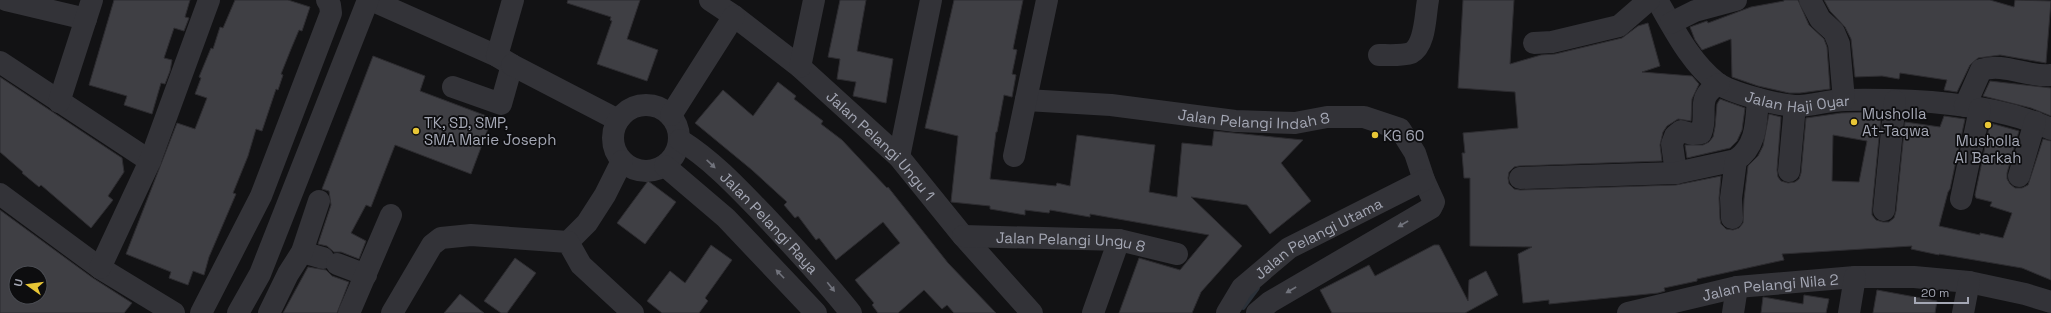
<svg xmlns="http://www.w3.org/2000/svg" width="2051" height="313" viewBox="0 0 2051 313" font-family="'Space Grotesk',sans-serif">
  <style>
    .lines { fill: none; stroke-linecap: round; stroke-linejoin: round }
    .stream { stroke: #2b3139; stroke-width: 5.5 }
    .building { fill: #3f3f44; stroke: #2d2c30; fill-rule: evenodd }
    .minor { stroke: #333338; stroke-width: 22 }
    .oneway { fill: #71737c }
    .poi-dot { fill: #e8c636; stroke: #0d0d0f; stroke-width: 1.5 }
    .labels { text-anchor: middle; dominant-baseline: central; stroke-width: 3.5; stroke-linejoin: round; paint-order: stroke }
    .street-label { font-size: 15px; fill: #a4a7b4; stroke: #0d0d0f }
    .poi-label { font-size: 15px; fill: #a4a7b4; stroke: #0d0d0f; text-anchor: start }
  </style>
  <rect width="100%" height="100%" fill="#121214"/>
  <g class="lines">
    <path class="stream" d="M1243,307l14,-19"/>
  </g>
  <g class="building">
    <path d="M114,0h76l-5,17 4,1 -5,13 -10,-3 -10,30 8,2 -2,11 -5,13 -4,-1 -9,31 -28,-9 3,-9 -38,-11z"/>
    <path d="M235,0h53l22,7 -8,24 -3,-1 -8,19 -10,25 2,1 -5,15 -2,-1 -14,42 -6,-2 -8,27 -15,37 3,1 -27,63 -5,18 -11,-4 -5,14 -19,-7 2,-6 -45,-18 51,-131 18,6 12,-31 -12,-4 6,-16 -2,-1 12,-29 2,1 7,-22 3,1z"/>
    <path d="M568,0h72l-13,39 31,11 -11,31 -50,-17 15,-43 -2,-1 1,-3 -44,-14z"/>
    <path d="M840,0h26l-9,51 36,8 -7,44 -33,-7 3,-14 -19,-3 3,-20 -12,-2z"/>
    <path d="M954,0h69l-10,49 4,1 -5,24 4,1 -4,22 -8,-2 -7,37h-1l-6,47 66,7 1,-3 13,3 7,-51 78,10 -6,47 28,5 5,-54 30,3 2,-15 89,9 -22,23 30,38 -41,33 -23,-29 -56,-8 51,49 -41,46 -9,21h-73l20,-55 41,12 29,-35 -119,-21v3l-40,-7 -1,3 -24,-3v5l-35,-6v-3l-39,-4 7,-66 -33,-8z"/>
    <path d="M1463,0h51l-4,64 31,-9 14,-1 67,-16 16,-12 10,-3 12,43 -18,6 50,4 7,8 -7,15 -1,22 -13,-2 -11,7 -4,6 -3,13 2,16 -143,5 -5,1 -5,5 -1,6 1,6 5,5 6,1 156,-5 45,-9 -2,22 1,21 1,5 5,5 7,1 6,-2 4,-5 1,-24 4,-33 10,-10 5,-10 6,-32 12,3 -4,53 1,7 3,4 7,2 7,-1 4,-3 2,-6 5,-55 35,-5 29,-1 -1,3 12,2 -9,92v6l4,5 7,2h6l5,-4 2,-7 9,-89 35,5 4,-11 21,3 -15,70 -2,3 -9,34 41,9v-2l23,5 9,-25 -22,-7 2,-4 -16,-4 -1,-3 15,-72 29,8 -12,42v6l3,5 5,4h7l6,-3 15,-46 8,2v139l-29,-12 -83,-14v1l-28,-6 1,-3 -130,8 2,6 -87,19v2l-33,7 1,3 -7,2 -109,11v-4l-26,3 -5,-49 14,-7 -62,-1v-68h-6l-2,-25h3l-2,-20 55,-5 -3,-36 -57,-4zM1833,135l34,6 -8,41 -27,-1z"/>
    <path d="M1784,0h14l11,25 15,14 3,8 3,42 -30,4h-11l-31,-7 -26,-9 -1,-38 -29,11 -7,-10 -5,-13 17,-6 1,2 43,-16 33,-6z"/>
    <path d="M1824,0h166l24,7 1,-7 36,1 -5,62 -46,-8 -22,3 -8,7 -13,27 -13,-2 3,-10 -47,-7 -1,6 -17,-3 -27,1 -4,-38 -6,-12 -15,-16z"/>
    <path d="M373,56l52,20 -5,15 72,27 -21,56 -76,-29 -24,62 -5,-2 -15,28 15,8 -7,18 -18,-7h-7l-7,-6 -9,-2 13,-39 -2,-14 -7,-2z"/>
    <path d="M0,77l122,81 2,14 -16,24 5,4 -22,28 -50,-43 -2,2 -17,-14 1,-1 -23,-20z"/>
    <path d="M1990,81l61,7v28l-20,-8 -48,-12z"/>
    <path d="M778,82l18,14 -2,3 29,22 -2,3 21,16 45,48 1,-1 60,76 48,50h-42l-7,-8 -5,4 -18,-19 -26,23h-20l-6,-8 2,-2 -19,-23 45,-37 -17,-21 -47,38 -17,-22 -3,2 -18,-24 -3,2 -11,-13 3,-3 -35,-32 -57,-47 28,-33 30,26z"/>
    <path d="M1720,99l25,9 -3,22 -5,11 -7,7 -43,10 -2,-13h18l6,-3 4,-5 2,-10 2,-23z"/>
    <path d="M648,181l28,21 -31,42 -28,-21z"/>
    <path d="M0,210l93,68 39,25 -8,10h-124zM16,273h24v24h-24z"/>
    <path d="M711,245l21,15 -27,38 3,3 -9,12h-37l-15,-12 23,-30 15,12z"/>
    <path d="M1434,245h5l29,56 1,-21 17,-9 12,24 -33,18h-133l-12,-23 49,-25 6,11z"/>
    <path d="M515,258l21,15 -29,40h-6l-17,-12z"/>
    <path d="M308,267l18,3 6,6 17,6 -12,31h-54z"/>
    <path d="M1877,290l60,11 -2,12h-62z"/>
    <path d="M460,294l24,19h-40z"/>
    <path d="M1804,295l25,4 -3,14h-65l2,-16 40,7z"/>
  </g>
  <g class="lines">
    <g class="minor">
      <path d="M6,0l80,19"/>
      <path d="M371,0l126,56 15,9 -11,39 -48,-17"/>
      <path id="s1" d="M710,0l24,16 66,51 99,90 64,79 69,77"/>
      <path id="s2" d="M1657,0c17,29 33,62 60,83 14,10 61,22 78,23 17,0 34,-6 51,-6 65,-1 146,2 205,29"/>
      <path d="M1810,0l10,19 14,13 5,12 5,56"/>
      <path d="M1671,23l24,-12 41,-11"/>
      <path d="M1534,43l18,-1 67,-16 30,-26"/>
      <path d="M1379,55c9,0 24,1 32,-2 15,-8 14,-38 17,-53"/>
      <path d="M497,56l16,-56"/>
      <path d="M0,62l150,99"/>
      <path d="M512,65l106,55"/>
      <path d="M800,67l14,-67"/>
      <path id="s3" d="M1026,100l85,5 124,16 60,2 32,-6h37l36,12 15,24 9,27 10,22 -3,6 -161,94 -13,11"/>
      <path d="M59,102l33,-102"/>
      <circle cx="646" cy="138" r="33"/>
      <path d="M1965,106l16,-36c23,-8 47,8 70,5"/>
      <path d="M671,115l63,-99"/>
      <path id="s4" d="M680,140c32,20 58,48 84,75 30,32 60,64 87,98"/>
      <path d="M1014,156l33,-156"/>
      <path d="M899,157l32,-157"/>
      <path d="M665,166l61,52 90,95"/>
      <path d="M1789,171l6,-65"/>
      <path d="M1676,173l-4,-29 3,-8 6,-5 11,3 9,-1c8,-20 -7,-35 18,-49"/>
      <path d="M2019,176l16,-54"/>
      <path d="M1520,178l156,-5 60,-13"/>
      <path d="M0,194l100,74 74,45"/>
      <path d="M1961,199l19,-90"/>
      <path d="M1884,210l11,-109"/>
      <path d="M1732,218l-1,-20 5,-38c21,-14 20,-38 22,-61"/>
      <path id="s5" d="M963,236l156,4 58,14"/>
      <path d="M568,242l19,-19 18,-28 17,-34"/>
      <path d="M302,252l21,6"/>
      <path d="M337,264l29,11"/>
      <path d="M100,268l50,-107 59,-161"/>
      <path d="M201,313l60,-117 70,-183 -1,-8 -3,-5"/>
      <path d="M238,313l22,-39 108,-274"/>
      <path d="M269,313l19,-39 14,-22 17,-51"/>
      <path d="M349,313l42,-98"/>
      <path d="M392,313l40,-68 9,-7 30,-3 97,7 13,23 52,48"/>
      <path d="M1093,313l26,-73"/>
      <path id="s6" d="M1227,313l15,-25 47,-40 135,-68"/>
      <path id="s7" d="M1628,313l109,-26 118,-10h59l55,5 56,12 26,8"/>
      <path d="M1733,313l4,-26"/>
      <path d="M1849,313l6,-36"/>
      <path d="M1963,313l6,-31"/>
    </g>
  </g>
  <defs><path id="oneway-solid" d="M-6-.8H1V-3.2L6.5 0L1 3.2V.8H-6Z"/></defs>
  <g class="oneway">
    <use href="#oneway-solid" transform="translate(711 164) rotate(43)"/>
    <use href="#oneway-solid" transform="translate(1403 224) rotate(150)"/>
    <use href="#oneway-solid" transform="translate(780 274) rotate(-134)"/>
    <use href="#oneway-solid" transform="translate(831 287) rotate(51)"/>
    <use href="#oneway-solid" transform="translate(1291 290) rotate(150)"/>
  </g>
  <g class="poi-dot">
    <circle cx="1854" cy="122" r="4"/>
    <circle cx="1988" cy="125" r="4"/>
    <circle cx="416" cy="131" r="4"/>
    <circle cx="1375" cy="135" r="4"/>
  </g>
  <g class="labels">
    <g class="street-label">
      <text stroke="none"><textPath href="#s2" startOffset="187">Jalan Haji Oyar</textPath></text>
      <text stroke="none"><textPath href="#s3" startOffset="229">Jalan Pelangi Indah 8</textPath></text>
      <text stroke="none"><textPath href="#s1" startOffset="225">Jalan Pelangi Ungu 1</textPath></text>
      <text stroke="none"><textPath href="#s4" startOffset="122">Jalan Pelangi Raya</textPath></text>
      <text stroke="none"><textPath href="#s6" startOffset="121">Jalan Pelangi Utama</textPath></text>
      <text stroke="none"><textPath href="#s5" startOffset="108">Jalan Pelangi Ungu 8</textPath></text>
      <text stroke="none"><textPath href="#s7" startOffset="145">Jalan Pelangi Nila 2</textPath></text>
    </g>
    <g class="poi-label">
      <text x="1862" y="113">Musholla<tspan x="1862" dy="17">At-Taqwa</tspan></text>
      <text x="424" y="122">TK, SD, SMP,<tspan x="424" dy="17">SMA Marie Joseph</tspan></text>
      <text x="1383" y="135">KG 60</text>
      <text x="1988" y="140" text-anchor="middle">Musholla<tspan x="1988" dy="17">Al Barkah</tspan></text>
    </g>
  </g>
  <g transform="translate(28 285) rotate(284)"><circle r="19" fill="#0d0d0f" stroke="#494b51"/>
  <path d="M0-3L7 15L0 10L-7 15Z" fill="#e8c636"/>
  <text y="-6" font-size="11" font-weight="bold" text-anchor="middle" fill="#a4a7b4">U</text>
  </g>
  <path d="M1915 297v6h53v-6" fill="none" stroke="#a4a7b4" stroke-width="2"/>
  <text x="1921" y="297" font-size="12" fill="#a4a7b4" stroke="#0d0d0f" stroke-width="3" paint-order="stroke">20 m</text>
</svg>
